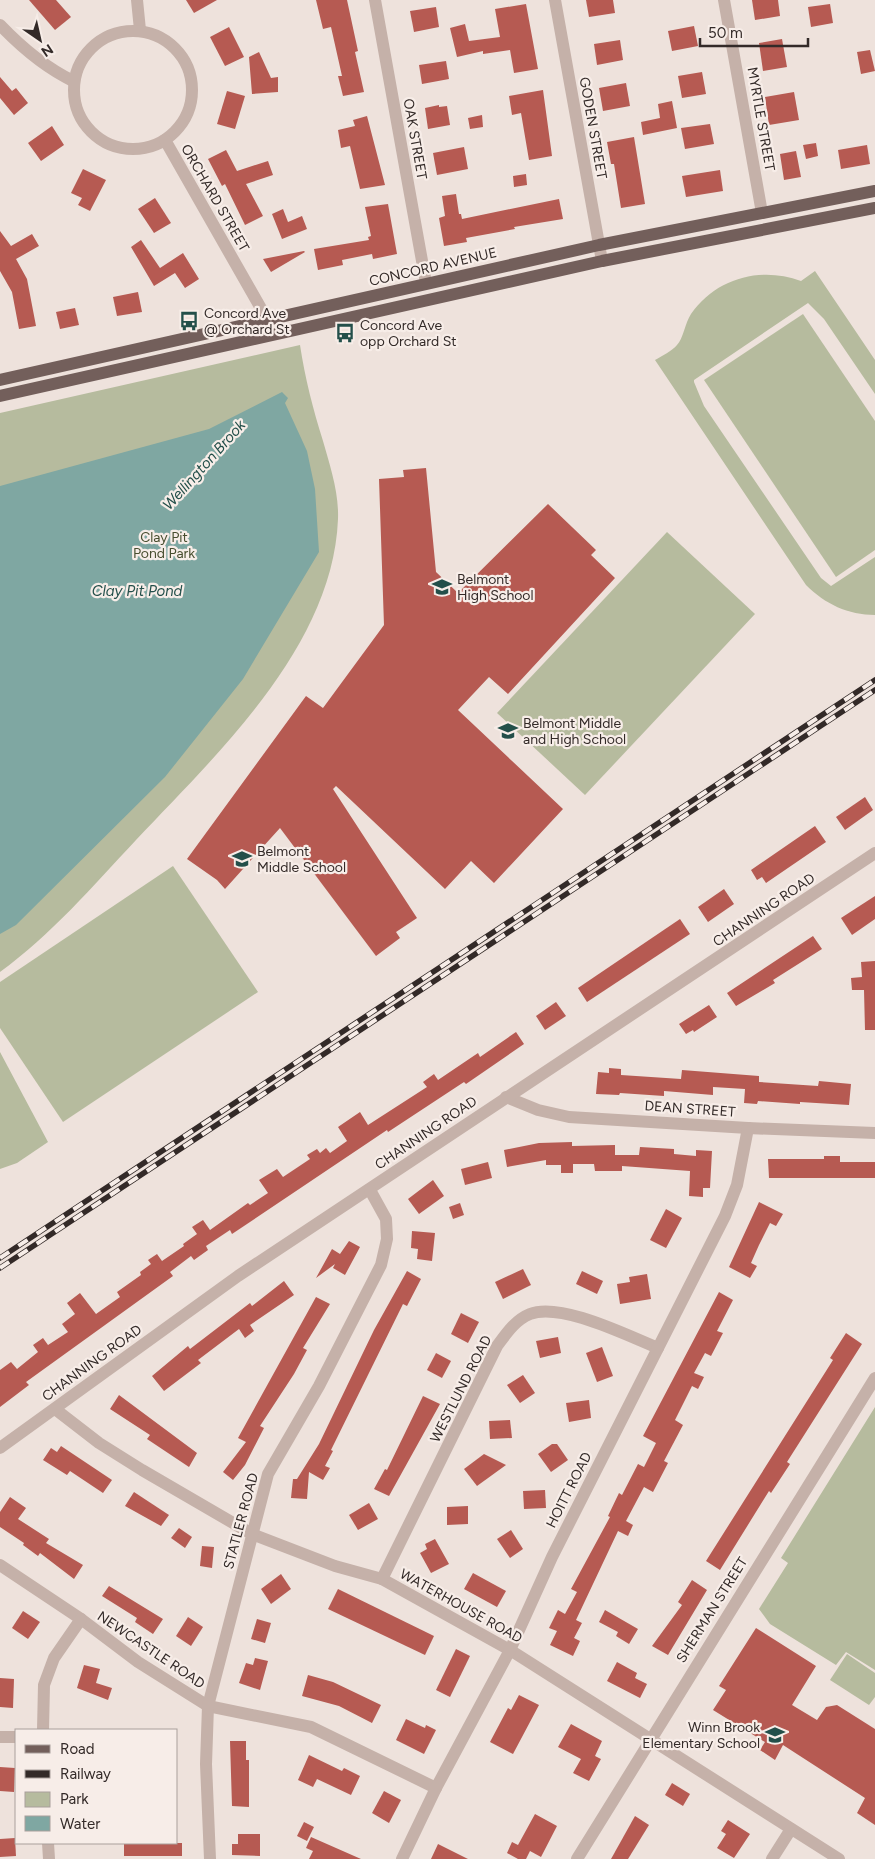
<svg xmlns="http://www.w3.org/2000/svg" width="875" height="1859" viewBox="0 0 875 1859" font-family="Figtree,sans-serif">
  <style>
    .green { fill: #b6bb9e }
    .water { fill: #7fa7a2 }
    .building { fill: #b65a52 }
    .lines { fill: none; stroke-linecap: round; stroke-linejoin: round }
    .minor { stroke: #c5b1a9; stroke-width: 12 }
    .major { stroke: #735f5b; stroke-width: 12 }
    .rail-casing { stroke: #332a28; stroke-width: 5.5 }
    .rail { stroke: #f7ede8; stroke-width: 4; stroke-dasharray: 11; stroke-linecap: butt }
    .labels { text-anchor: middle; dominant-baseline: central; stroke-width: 4.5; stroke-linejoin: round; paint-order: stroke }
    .street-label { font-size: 14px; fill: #332a28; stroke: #f7ede8 }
    .poi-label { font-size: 14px; fill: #332a28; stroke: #f7ede8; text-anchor: start }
    .park-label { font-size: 14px; fill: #484e2f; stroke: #f7ede8 }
    .water-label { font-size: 15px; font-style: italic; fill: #234f4a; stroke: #f7ede8 }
  </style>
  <rect width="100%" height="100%" fill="#eee2dc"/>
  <g class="green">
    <path d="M815,271l60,89v34l-51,-75 -16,-16 -114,77v2l10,24 117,172 10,8 44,-29v58c-27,0 -50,-11 -69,-30l-151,-225c7,-4 17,-9 22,-15 6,-6 8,-22 14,-31 25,-36 70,-48 110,-33z"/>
    <path d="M803,314l72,107v129l-39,27 -132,-197z"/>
    <path d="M300,345c5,33 13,64 23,96 7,25 16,51 15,78 -5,127 -120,234 -202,321 -43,46 -85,95 -136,132v-559z"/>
    <path d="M667,532l88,82 -170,181 -88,-82z"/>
    <path d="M173,866l85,126 -195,130 -63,-94v-46z"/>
    <path d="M0,1052l48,90 -31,21 -17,6z"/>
    <path d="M875,1407v263l-29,-18 -10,13 -66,-41 -11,-15 29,-46 -7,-5z"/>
    <path d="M847,1654l28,19v24l-6,8 -39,-25z"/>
  </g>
  <path class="water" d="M282,392l6,6 -3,5 22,48 8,38 4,63 -76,127 -78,98 -149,148 -16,9v-448l209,-57z"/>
  <g class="building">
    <path d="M29,0h27l15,17 -16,13z"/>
    <path d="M186,0h31l-23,13z"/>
    <path d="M316,0h31l11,51 -3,1 9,40 -21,4 -5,-20h4l-11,-49 -8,2z"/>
    <path d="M586,0h27l2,13 -26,4z"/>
    <path d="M752,0h26l2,16 -25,4z"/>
    <path d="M526,4l12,65 -24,4 -4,-23 -27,4v-3l-26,6 -7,-29 15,-4 4,17 31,-4 -5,-28z"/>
    <path d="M830,4l3,19 -22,4 -3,-20z"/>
    <path d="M436,7l3,20 -25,5 -4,-21z"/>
    <path d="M694,26l4,20 -26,5 -4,-20z"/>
    <path d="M229,27l15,30 -19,9 -15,-29z"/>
    <path d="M782,39l5,28 -24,4 -4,-28z"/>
    <path d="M620,40l3,20 -26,5 -3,-21z"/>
    <path d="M870,50l5,21 -14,3 -4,-22z"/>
    <path d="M259,52l12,26 7,-1v15l-26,2 -3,-37z"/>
    <path d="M446,61l3,18 -27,5 -3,-19z"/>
    <path d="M702,72l4,22 -24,4 -4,-22z"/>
    <path d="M0,77l12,14 4,-3 12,15 -14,12 -14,-17z"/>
    <path d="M626,83l4,23 -27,5 -4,-23z"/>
    <path d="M543,90l9,66 -23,4 -8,-47 -9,2 -3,-19z"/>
    <path d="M227,91l18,5 -10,33 -18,-5z"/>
    <path d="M794,92l5,28 -30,5 -4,-28z"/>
    <path d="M672,101l5,27 -34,7 -2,-13 19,-4 -2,-14z"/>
    <path d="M439,105v2l8,-1 3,19 -22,4 -3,-21z"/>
    <path d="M482,115l1,12 -13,2 -2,-11z"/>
    <path d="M367,116l18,69 -25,4 -10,-43 -9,2 -3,-18 17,-4 -2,-6z"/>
    <path d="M710,124l4,20 -29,5 -4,-21z"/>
    <path d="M52,126l12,19 -23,16 -13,-18z"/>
    <path d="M634,137l11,67 -24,4 -7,-44h-3l-4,-22z"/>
    <path d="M816,143l2,13 -12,3 -3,-14z"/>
    <path d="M867,145l3,19 -29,5 -3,-19z"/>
    <path d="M464,147l4,22 -31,6 -4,-22z"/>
    <path d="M226,150l11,21 31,-10 5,14 -27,9 17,32 -18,9 -20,-41 -3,2 -14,-27z"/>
    <path d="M796,151l5,26 -17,3 -4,-26z"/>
    <path d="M83,169l23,11 -16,31 -12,-6 4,-7 -11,-5z"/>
    <path d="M720,170l3,21 -37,6 -4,-21z"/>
    <path d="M526,174l1,11 -13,2 -1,-11z"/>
    <path d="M456,194l3,20h2l1,5 97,-20 4,20 -49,8 1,2 -49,9 1,4 -23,4 -5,-28 6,-2 -3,-20z"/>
    <path d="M155,198l16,25 -17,10 -16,-24z"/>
    <path d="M388,204l9,50 -24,5 -1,-5 -30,6 1,5 -25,5 -4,-21 55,-9 -1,-3 3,-1 -6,-29z"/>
    <path d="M283,209l5,13 14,-6 5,13 -25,10 -10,-25z"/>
    <path d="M0,231l11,15 21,-12 7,12 -23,13 11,20 9,47 -17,3 -7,-37 -12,-21z"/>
    <path d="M141,240l19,28 23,-15 16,26 -14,9 -10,-15 -21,13 -23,-39z"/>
    <path d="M304,251l1,1 -34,20 -8,-13z"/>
    <path d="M138,292l4,20 -25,4 -4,-19z"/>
    <path d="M75,308l4,17 -19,4 -4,-17z"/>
    <path d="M426,468l10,104 22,21 90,-89 48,46 -5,5 24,23 -107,116 -19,-17 -31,33 105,99 -69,74 -23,-22 -26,28 -109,-103 -3,3 84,129 -21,14 4,6 -24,18 -96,-128 -55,61 -8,-9 -30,-21 119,-163 17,12 61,-83 -5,-146 25,-2 -1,-7z"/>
    <path d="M865,797l8,13 -28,20 -9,-13z"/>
    <path d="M815,826l11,16 -60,41 -4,-6 -5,3 -6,-10z"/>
    <path d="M724,889l10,15 -26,18 -10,-15z"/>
    <path d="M875,896v23l-23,16 -11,-17z"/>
    <path d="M680,919l10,15 -103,68 -9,-14z"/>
    <path d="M813,936l9,13 -49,31 2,3 -39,23 -9,-13z"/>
    <path d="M875,961v69h-10l-1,-40h-12l-1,-12 11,-1 -1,-15z"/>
    <path d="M556,1002l10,14 -21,14 -9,-14z"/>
    <path d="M709,1005l8,12 -23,15 -1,-2 -7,4 -7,-10z"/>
    <path d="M516,1032l8,12 -58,40 -2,-2 -76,50 -1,-2 -155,104 -2,-4 -24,16 2,4 -14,10 -3,-4 -21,16 3,4 -147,106 3,3 -29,22v-37l11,-8 6,7 21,-17 -5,-7 10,-7 5,7 20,-13 -6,-8 13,-10 -8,-11 13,-10 16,21 24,-17 -3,-5 24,-17 -1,-3 11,-8 -3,-4 9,-6 5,7 22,-15 -1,-2 14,-10 -5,-7 11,-7 7,10 38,-27 2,2 18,-12 -9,-13 18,-11 6,8 27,-18 -3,-4 10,-6 3,4 6,-5 4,5 17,-12 -9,-14 22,-15 8,13 59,-38 -4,-5 11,-8 4,6 40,-27 2,4z"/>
    <path d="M609,1068l12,1v6l60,4 1,-9 77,6v6l59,4 1,-5 32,3 -2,21 -49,-3v2l-42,-3 -1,3 -13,-1 1,-14 -32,-2v8l-49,-4v5l-44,-3 -1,2 -23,-1 2,-22 11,1z"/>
    <path d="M572,1142v4l43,-1v10h24l1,-8 34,2v5l22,2v-6l16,1 -2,37h-7v9l-14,-1 1,-25 -68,-5v5h-27l-1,-7h-21v9h-12v-8h-15v-5l-39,7 -3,-17 35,-7z"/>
    <path d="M824,1156h16v6h35v16h-106l-1,-19h56z"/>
    <path d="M488,1162l4,16 -27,7 -4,-16z"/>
    <path d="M433,1180l11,16 -25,18 -11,-15z"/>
    <path d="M759,1202l24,12 -7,12 -6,-3 -11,22 -8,18 6,3 -7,12 -21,-11z"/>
    <path d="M460,1203l4,12 -11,4 -4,-12z"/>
    <path d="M666,1209l16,9 -16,30 -16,-8z"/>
    <path d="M412,1231l23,2 -3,28 -15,-2 1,-10 -7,-1z"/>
    <path d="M349,1241l11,6 -15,28 -12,-7 2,-4 -19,14 16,-29 8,5z"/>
    <path d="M523,1269l8,16 -28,14 -8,-17z"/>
    <path d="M407,1271l14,8 -14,27 -4,-2 -72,146 2,1 -8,15 5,2 -7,12 -14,-8 -2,27 -16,-1 2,-19h4l22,-35 55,-114z"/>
    <path d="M582,1271l21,10 -6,13 -21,-10z"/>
    <path d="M647,1274l4,25 -31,5 -3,-20 13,-2 -1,-5z"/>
    <path d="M284,1281l10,14 -44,30 4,6 -9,7 -6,-9 -41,31 3,3 -37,28 -12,-15 36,-30 2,3 60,-46 2,3z"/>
    <path d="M719,1292l14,8 -16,31 6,2 -12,23 -6,-3 -11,20 10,4 -6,12 -6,-3 -17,34 8,5 -19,36 4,2 -15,29 -9,-5 -18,34 7,4 -5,11 -10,-5 -42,89 6,3 -8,15 6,3 -7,15 -23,-11 7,-14 -8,-3 9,-18 7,4 12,-22 -6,-3 39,-72 -2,-1 11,-23 3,2 16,-31 6,3 12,-24 -13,-7z"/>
    <path d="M316,1297l14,7 -27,44 4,2 -13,24 -34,52 4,2 -19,37 -12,15 -10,-8 23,-30 -8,-4z"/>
    <path d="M461,1313l18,9 -11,21 -17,-9z"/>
    <path d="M846,1333l16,11 -75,118 3,2 -19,29 -2,-2 -49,79 -14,-9 127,-201 -3,-2z"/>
    <path d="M558,1337l3,16 -21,5 -4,-17z"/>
    <path d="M602,1347l11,29 -16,6 -11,-29z"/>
    <path d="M436,1353l15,8 -9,17 -15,-8z"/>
    <path d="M523,1375l12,18 -15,10 -13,-18z"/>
    <path d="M119,1395l78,58 -8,14 -42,-28 3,-4 -40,-26z"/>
    <path d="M423,1396l17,8 -51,92 -15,-7 11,-20 2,1z"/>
    <path d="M589,1400l2,18 -22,4 -3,-19z"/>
    <path d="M510,1420l2,18 -22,1 -1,-18z"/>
    <path d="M552,1444h5l11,16 -17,12 -13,-18z"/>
    <path d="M61,1446l51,34 -9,13 -33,-22 -3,4 -24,-15 8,-12 6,4z"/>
    <path d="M484,1454l22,11 -29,21 -13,-17z"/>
    <path d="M545,1490l1,18 -22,1 -1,-18z"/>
    <path d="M134,1492l35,23 -8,11 -36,-20z"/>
    <path d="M10,1497l16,11 -8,11 31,20 -3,4 37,22 -9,14 -34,-26 -2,3 -15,-11 1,-2 -24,-16v-15z"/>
    <path d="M369,1503l9,16 -20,11 -9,-15z"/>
    <path d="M468,1506v18l-21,1v-18z"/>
    <path d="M179,1528l13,9 -7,11 -14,-10z"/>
    <path d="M511,1530l12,19 -13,9 -13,-19z"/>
    <path d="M435,1539l14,25 -18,9 -11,-20 7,-4 -2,-5z"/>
    <path d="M202,1546l12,1 -2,21 -12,-2z"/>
    <path d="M473,1573l33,18 -9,16 -33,-18z"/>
    <path d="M281,1574l10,15 -20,15 -10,-15z"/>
    <path d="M692,1580l15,10 -39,65 -16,-9 30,-41 -4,-3z"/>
    <path d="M109,1586l54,33 -10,15 -18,-12 2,-4 -35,-22z"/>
    <path d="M338,1589l96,47 -9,19 -97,-46z"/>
    <path d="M605,1610l33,19 -9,15 -13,-8 2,-4 -19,-10z"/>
    <path d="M23,1611l17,11 -12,17 -16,-11z"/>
    <path d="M188,1617l15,10 -12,19 -15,-10z"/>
    <path d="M257,1619l14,4 -6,20 -14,-4z"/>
    <path d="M756,1628l60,38 -24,39 25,15 9,-13 11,-2 38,24v96l-18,-12 8,-15 -82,-53 -8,15 -15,-10 5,-8 -52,-32 13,-20 -7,-4z"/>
    <path d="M456,1649l14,7 -20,41 -14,-7z"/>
    <path d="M255,1658l13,3 -8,29 -21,-7 7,-20 7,2z"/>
    <path d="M617,1662l20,11 -2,5 12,6 -7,14 -33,-17z"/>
    <path d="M84,1665l16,4 -4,14 16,5 -4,12 -31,-12z"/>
    <path d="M308,1675l25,7 48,23 -9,18 -33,-17 -37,-10z"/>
    <path d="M0,1678l14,1 -1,29 -13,-1z"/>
    <path d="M519,1695l20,10 -26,49 -23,-12 18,-34 3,2z"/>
    <path d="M406,1719l19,9 1,-3 10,5 -12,24 -28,-14z"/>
    <path d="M571,1724l31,17 -7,15 6,3 -12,22 -16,-8 8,-14 -23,-12z"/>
    <path d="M230,1741h16v19h3v47l-17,-1z"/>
    <path d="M309,1755l33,16 2,-3 16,8 -9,19 -34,-16 -4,8 -15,-7z"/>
    <path d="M0,1767l15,1 -1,24 -14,-1z"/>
    <path d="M672,1783l18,11 -7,12 -18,-11z"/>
    <path d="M384,1791l17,9 -12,23 -17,-10z"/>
    <path d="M535,1814l22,12 -16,31 -11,-6 -4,8h-8l-11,-6 5,-11 6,3z"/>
    <path d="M635,1816l14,9 -21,34h-17z"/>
    <path d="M728,1820l22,14 -16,24 -17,-10 9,-14 -5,-3z"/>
    <path d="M304,1822l10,5 -7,14 -10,-5z"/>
    <path d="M238,1834h22v22l-28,-1v-11h6z"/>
    <path d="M311,1837l50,22h-52l4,-8 -7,-3z"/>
    <path d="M15,1838l1,18 -16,1v-18z"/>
    <rect x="124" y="1843" width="58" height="13"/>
    <path d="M438,1844l30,15h-37z"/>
  </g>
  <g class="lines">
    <g class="minor">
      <path d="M137,0l3,30"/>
      <path d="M375,0l51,283"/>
      <path d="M555,0l47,261"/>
      <path d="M724,0l38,213"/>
      <path d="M0,25c22,23 44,42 73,56"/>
      <circle cx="133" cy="90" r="59"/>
      <path d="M165,140l102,179"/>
      <path d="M506,1097l32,13 31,7 179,11 127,5"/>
      <path d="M55,1409l44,34 43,27 110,64 83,32 47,13 128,71 329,209"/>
      <path d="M0,1448l238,-172 637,-423"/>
      <path d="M0,1565l81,54 57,43 70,44 103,21 125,61"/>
      <path d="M382,1579l115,-233c9,-12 18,-26 33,-32 31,-12 98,22 128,34"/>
      <path d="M43,1730l1,-45 10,-27 27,-39"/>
      <path d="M0,1737h16"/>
      <path d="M48,1843l1,16"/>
      <path d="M210,1859l-4,-95 2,-58 60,-232 51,-88 62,-121 6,-26 -1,-20 -16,-29"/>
      <path d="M402,1859l34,-71 74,-138 42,-93 173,-341 12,-31 11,-57"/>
      <path d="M577,1859l298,-481"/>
      <path d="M772,1859l19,-30"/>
    </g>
    <g class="major">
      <path d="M0,380l599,-135 276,-54"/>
      <path d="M0,396l602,-135 273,-53"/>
    </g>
    <defs>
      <g id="rail">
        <path d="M0,1258l875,-578"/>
        <path d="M0,1268l875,-578"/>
      </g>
    </defs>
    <use href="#rail" class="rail-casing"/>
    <use href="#rail" class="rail"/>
  </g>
  <defs>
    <symbol id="bus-bare" viewBox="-9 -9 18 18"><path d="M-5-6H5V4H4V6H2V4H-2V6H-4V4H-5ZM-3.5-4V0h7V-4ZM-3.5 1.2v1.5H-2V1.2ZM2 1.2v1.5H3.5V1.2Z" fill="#234f4a" stroke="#f7ede8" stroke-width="2.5" paint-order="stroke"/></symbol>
    <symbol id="school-bare" viewBox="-9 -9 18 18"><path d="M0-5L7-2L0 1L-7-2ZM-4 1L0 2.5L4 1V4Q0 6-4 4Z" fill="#234f4a" stroke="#f7ede8" stroke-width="2.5" paint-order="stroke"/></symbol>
  </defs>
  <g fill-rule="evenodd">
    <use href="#bus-bare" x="175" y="307" width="28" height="28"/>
    <use href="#bus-bare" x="331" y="319" width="28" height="28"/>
    <use href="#school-bare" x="428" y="573" width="28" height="28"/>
    <use href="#school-bare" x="494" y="717" width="28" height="28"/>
    <use href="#school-bare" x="228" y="845" width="28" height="28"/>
    <use href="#school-bare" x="761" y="1721" width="28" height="28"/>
  </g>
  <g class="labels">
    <g class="street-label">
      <text transform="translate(761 119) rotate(80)">MYRTLE STREET</text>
      <text transform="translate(593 128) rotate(80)">GODEN STREET</text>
      <text transform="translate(415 139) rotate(80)">OAK STREET</text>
      <text transform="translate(215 198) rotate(60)">ORCHARD STREET</text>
      <text transform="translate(433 267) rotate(-13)">CONCORD AVENUE</text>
      <text transform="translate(764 910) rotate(-34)">CHANNING ROAD</text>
      <text transform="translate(690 1109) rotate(4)">DEAN STREET</text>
      <text transform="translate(426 1133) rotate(-34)">CHANNING ROAD</text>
      <text transform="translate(92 1363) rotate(-36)">CHANNING ROAD</text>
      <text transform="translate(461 1389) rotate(-63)">WESTLUND ROAD</text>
      <text transform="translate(569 1490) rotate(-63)">HOITT ROAD</text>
      <text transform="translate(241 1521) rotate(-75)">STATLER ROAD</text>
      <text transform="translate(461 1606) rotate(29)">WATERHOUSE ROAD</text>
      <text transform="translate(712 1610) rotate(-58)">SHERMAN STREET</text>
      <text transform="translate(151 1650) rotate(34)">NEWCASTLE ROAD</text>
    </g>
    <g class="poi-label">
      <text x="204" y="313">Concord Ave<tspan x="204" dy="16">@ Orchard St</tspan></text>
      <text x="360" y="325">Concord Ave<tspan x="360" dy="16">opp Orchard St</tspan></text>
      <text x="457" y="579">Belmont<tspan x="457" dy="16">High School</tspan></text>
      <text x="523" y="723">Belmont Middle<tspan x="523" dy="16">and High School</tspan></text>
      <text x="257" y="851">Belmont<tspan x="257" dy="16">Middle School</tspan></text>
      <text x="760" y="1727" text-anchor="end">Winn Brook<tspan x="760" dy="16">Elementary School</tspan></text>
    </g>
    <g class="park-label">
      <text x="164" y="537">Clay Pit<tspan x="164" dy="16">Pond Park</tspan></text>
    </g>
    <g class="water-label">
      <text transform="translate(204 465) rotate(-48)">Wellington Brook</text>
      <text x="137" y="591">Clay Pit Pond</text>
    </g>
  </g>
  <rect x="15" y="1729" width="162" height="115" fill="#f7ede8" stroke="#a99f9b"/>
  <rect x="25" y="1745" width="25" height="8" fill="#735f5b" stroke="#a99f9b"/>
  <text x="60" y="1754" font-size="15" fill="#332a28">Road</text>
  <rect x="25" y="1770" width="25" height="8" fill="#332a28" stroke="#a99f9b"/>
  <text x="60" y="1779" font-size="15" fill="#332a28">Railway</text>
  <rect x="25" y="1792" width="25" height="15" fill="#b6bb9e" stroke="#a99f9b"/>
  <text x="60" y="1804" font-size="15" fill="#332a28">Park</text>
  <rect x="25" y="1816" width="25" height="15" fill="#7fa7a2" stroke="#a99f9b"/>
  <text x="60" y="1829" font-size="15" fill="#332a28">Water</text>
  <g transform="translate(40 40) rotate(146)" stroke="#f7ede8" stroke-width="4" paint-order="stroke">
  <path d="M0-4L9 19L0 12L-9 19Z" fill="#332a28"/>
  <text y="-8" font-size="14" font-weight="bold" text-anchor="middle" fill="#332a28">N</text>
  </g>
  <path d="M700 38v8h108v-8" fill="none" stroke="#332a28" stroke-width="2.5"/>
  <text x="708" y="38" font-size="15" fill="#332a28" stroke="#f7ede8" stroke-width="4" paint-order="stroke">50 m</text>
</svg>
